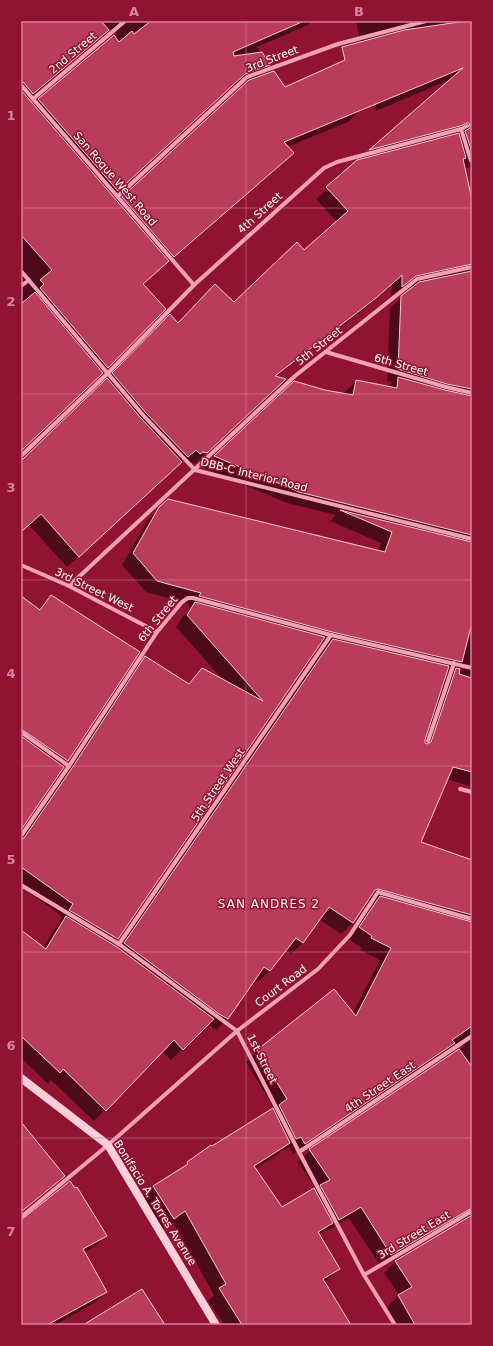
<svg xmlns="http://www.w3.org/2000/svg" width="493" height="1346" viewBox="0 0 493 1346" font-family="'DejaVu Sans',sans-serif">
  <style>
    .shadow { fill: #0007; fill-rule: evenodd }
    .building { fill: #b93d5a; stroke: #fcc8d5 }
    .lines { fill: none; stroke-linecap: round; stroke-linejoin: round }
    .street { stroke: #f1a1b5; stroke-width: 4 }
    .secondary { stroke: #fbcfd9; stroke-width: 8 }
    .grid { fill: none; stroke: #dd80a5; stroke-width: 1; stroke-opacity: 0.55 }
    .labels { text-anchor: middle; dominant-baseline: central; stroke-width: 3; stroke-linejoin: round; paint-order: stroke }
    .street-label { font-size: 11px; fill: #fff; stroke: #901431 }
    .neighbourhood-label { font-size: 12px; letter-spacing: 1px; fill: #fff; stroke: #901431 }
    .neatline { fill: none; stroke: #dd80a5; stroke-width: 1.5 }
    .grid-label { font-size: 13px; text-anchor: middle; font-weight: bold; fill: #dd80a5 }
  </style>
  <rect width="100%" height="100%" fill="#901431"/>
  <g class="shadow">
    <path d="M21,21h291l-4,4 -51,22 12,18 -14,14 105,31 -12,12 -61,25 6,6 -12,12 -138,119 21,25 -74,75 -69,66zM110,29l6,1 1,4 -84,72 -5,-6zM252,78l-129,120 -6,5 -5,-6 120,-111z"/>
    <path d="M356,21h116v146l-8,1 8,37v582l-25,-8 -27,63 52,19v464h-75l-10,-18 12,-12 -15,-22 12,-12 69,-41 -7,-1 -78,46 -31,-47 -22,13 -1,-2 -7,6 20,34 -15,14 26,42h-126l-16,-24 6,-6 -41,-73 -11,7 -20,-31 12,-12 26,-16 8,-7 87,-53 -29,-48 12,-11 95,-38 27,-53 -20,-10 2,-2 -14,-9 20,-30 7,-7 -8,-2 -14,23 -12,11 -22,-15 -16,24 -12,11 -6,-4 -16,21 -11,11 -4,-3 -26,39 -12,12 -8,-6 -37,36 -9,-9 -68,70 -43,-41 -3,4 -27,-26v-127l22,17 11,-19 6,-6 -1,-1 3,-6 -41,-29v-49l113,-169 12,-12 42,27 14,-15 21,11 -47,-53 8,-12 7,-7 -3,-1 2,-3 -44,-12 -24,-27 26,-45 12,-12 218,43 3,-8 -51,-22 6,-6 -49,-12 -83,-35 90,-85 50,12 1,-3 11,-11 32,6 5,-5 -6,-1 3,-73 12,-11 17,-14 -15,4 -13,9 1,-11 -29,25 -88,67 -1,14 -79,73 -4,-2 -3,2 -5,-3 -116,106 -38,-42 -8,7v-72l3,-1 83,-79 63,-64 8,8 56,-21 70,-52 33,-29 -21,-23 62,-55 1,3 -12,12 18,-6 -3,-12 70,-62 -76,32zM320,643l8,2 -7,7 -203,297 -7,-4 6,-6zM446,672l6,1 -9,10zM458,1044h4l3,2 -155,104 -12,12 19,28 -2,2 -33,16 -27,-39 23,-15 6,-6 1,2 4,-3 4,7z"/>
    <path d="M51,596l16,164 -6,6 -40,62v-231l17,12z"/>
    <path d="M21,1127l43,49 -12,11 -31,26z"/>
    <path d="M21,1221l85,15 -12,11 -10,6 21,39 -11,11 -39,22h-34z"/>
  </g>
  <g class="building">
    <path d="M21,21h80l8,9 -76,64 -9,-11 -3,-1z"/>
    <path d="M151,21h153l-71,31 1,4 28,-4 8,13 -25,9 -127,117 -80,-92 76,-64 5,7 13,-11 2,3z"/>
    <path d="M466,21h6v131l-7,-21 5,-3v-2l-1,-3h-2l-7,3 -91,24 94,-82 -179,74 10,11 -120,104 -52,-60 127,-117 25,-9 11,16 60,-27 -3,-13 62,-17z"/>
    <path d="M21,90l148,171 -26,23 23,25 -58,59 -68,-80 4,-4 -4,-4 12,-10 -31,-35z"/>
    <path d="M459,133l7,25 -3,1 9,41v64l-56,12 -14,11v-12l-26,23 -101,78 11,3 -79,74 -4,-1 -3,2 -4,-4 -8,7 -42,-44 -34,-40 58,-59 8,9 37,-39 19,18 63,-60 7,8 44,-39 -22,-24 31,-27z"/>
    <path d="M472,271v118l-25,-5 -49,-15 3,-73 18,-14z"/>
    <path d="M35,292l68,81 -82,78v-147z"/>
    <path d="M398,377l47,13 27,6v139l-173,-43 -85,-36 80,-75 31,9 28,5 3,-15 41,8z"/>
    <path d="M107,378l33,39 42,45 -103,95 -38,-43 -20,18v-73h2z"/>
    <path d="M168,499l217,53 7,-20 -52,-22 132,32v81l-10,39 -130,-30 -133,-36 2,-3 -44,-12 -24,-28 26,-46z"/>
    <path d="M51,595l89,57 -72,109 -47,-32v-133l19,14z"/>
    <path d="M195,602l130,35 -207,302 -49,-29 4,-6 -52,-37v-28l3,-1 48,-70 73,-112 44,28 13,-16 61,33 -76,-86z"/>
    <path d="M333,639l116,27 -24,74v3l2,1 4,-2 25,-74 4,1 -1,5 13,4v94l-19,-5 -32,75 51,18v55l-94,-26 -3,1 -22,33 -24,-16 -26,36 -7,-5 -26,33 -6,-4 -36,52 -9,-5 -95,-71z"/>
    <path d="M21,736l43,31 -43,63z"/>
    <path d="M380,896l92,26v104l-20,14 3,3 -150,101 -4,-7 -5,2 -17,-34 8,-6 -30,-49 77,-61 22,27 35,-68 -20,-10 1,-2 -13,-9z"/>
    <path d="M66,916l51,31 97,72 -31,31 -9,-10 -68,71 -43,-42 -3,4 -39,-37v-106l25,19z"/>
    <path d="M459,1049l13,18v141l-81,47 -30,-48 -22,13 -19,-35 10,-5 -21,-31z"/>
    <path d="M273,1108l17,35 -36,23 28,41 32,-19 19,35 -15,9 22,37 -17,10 28,46h-109l-23,-37 7,-4 -41,-73 -11,8 -21,-33 35,-22 -1,-2 24,-17 1,1z"/>
    <path d="M21,1122l44,54 -44,36z"/>
    <path d="M70,1181l5,7 2,-1 30,49 -24,13 24,43 -60,33h-26v-105z"/>
    <path d="M472,1215v110h-57l-17,-30 14,-8 -17,-26z"/>
    <path d="M142,1289l23,36h-82z"/>
  </g>
  <g class="lines">
    <g class="street">
      <path d="M21,85l173,200"/>
      <path d="M33,99l92,-78"/>
      <path d="M461,129l10,32h1"/>
      <path d="M118,196l129,-119 91,-33 88,-23"/>
      <path d="M21,271l122,144 52,55 277,69"/>
      <path d="M21,286l8,-6"/>
      <path d="M326,352l120,35 26,6"/>
      <path d="M21,456l87,-83 86,-88 130,-117 13,-6 124,-33 6,-3"/>
      <path d="M21,565l48,21 88,46"/>
      <path d="M69,586l226,-210 122,-97 55,-12"/>
      <path d="M21,732l48,34"/>
      <path d="M428,741l26,-78"/>
      <path d="M460,789l12,3"/>
      <path d="M21,836l48,-70 88,-134 25,-30 6,-4h5l138,37 141,33"/>
      <path d="M21,885l98,59 118,87 62,121 65,123 31,50"/>
      <path d="M119,944l212,-309"/>
      <path d="M299,1152l173,-116"/>
      <path d="M21,1217l87,-72 129,-114 81,-62 32,-34 28,-43 94,27"/>
      <path d="M364,1275l108,-64"/>
    </g>
    <path class="secondary" d="M21,1078l87,67 108,180"/>
  </g>
  <path class="grid" d="M246,21v1304M21,208h451M21,394h451M21,580h451M21,766h451M21,952h451M21,1138h451"/>
  <g class="labels">
    <g class="street-label">
      <text transform="translate(73 53) rotate(-40)">2nd Street</text>
      <text transform="translate(272 59) rotate(-21)">3rd Street</text>
      <text transform="translate(115 179) rotate(49)">San Roque West Road</text>
      <text transform="translate(260 213) rotate(-42)">4th Street</text>
      <text transform="translate(319 346) rotate(-38)">5th Street</text>
      <text transform="translate(401 365) rotate(16)">6th Street</text>
      <text transform="translate(254 475) rotate(14)">DBB-C Interior Road</text>
      <text transform="translate(94 590) rotate(26)">3rd Street West</text>
      <text transform="translate(158 619) rotate(-51)">6th Street</text>
      <text transform="translate(218 785) rotate(-56)">5th Street West</text>
      <text transform="translate(281 986) rotate(-37)">Court Road</text>
      <text transform="translate(262 1059) rotate(63)">1st Street</text>
      <text transform="translate(380 1087) rotate(-34)">4th Street East</text>
      <text transform="translate(155 1203) rotate(58)">Bonifacio A. Torres Avenue</text>
      <text transform="translate(414 1235) rotate(-31)">3rd Street East</text>
    </g>
    <g class="neighbourhood-label">
      <text x="269" y="904">SAN ANDRES 2</text>
    </g>
  </g>
  <rect width="493" height="1346" fill="none" stroke="#901431" stroke-width="44"/>
  <rect x="22" y="22" width="449" height="1302" class="neatline"/>
  <g class="grid-label">
    <text x="134" y="16">A</text>
    <text x="359" y="16">B</text>
    <text x="11" y="120">1</text>
    <text x="11" y="306">2</text>
    <text x="11" y="492">3</text>
    <text x="11" y="678">4</text>
    <text x="11" y="864">5</text>
    <text x="11" y="1050">6</text>
    <text x="11" y="1236">7</text>
  </g>
</svg>
